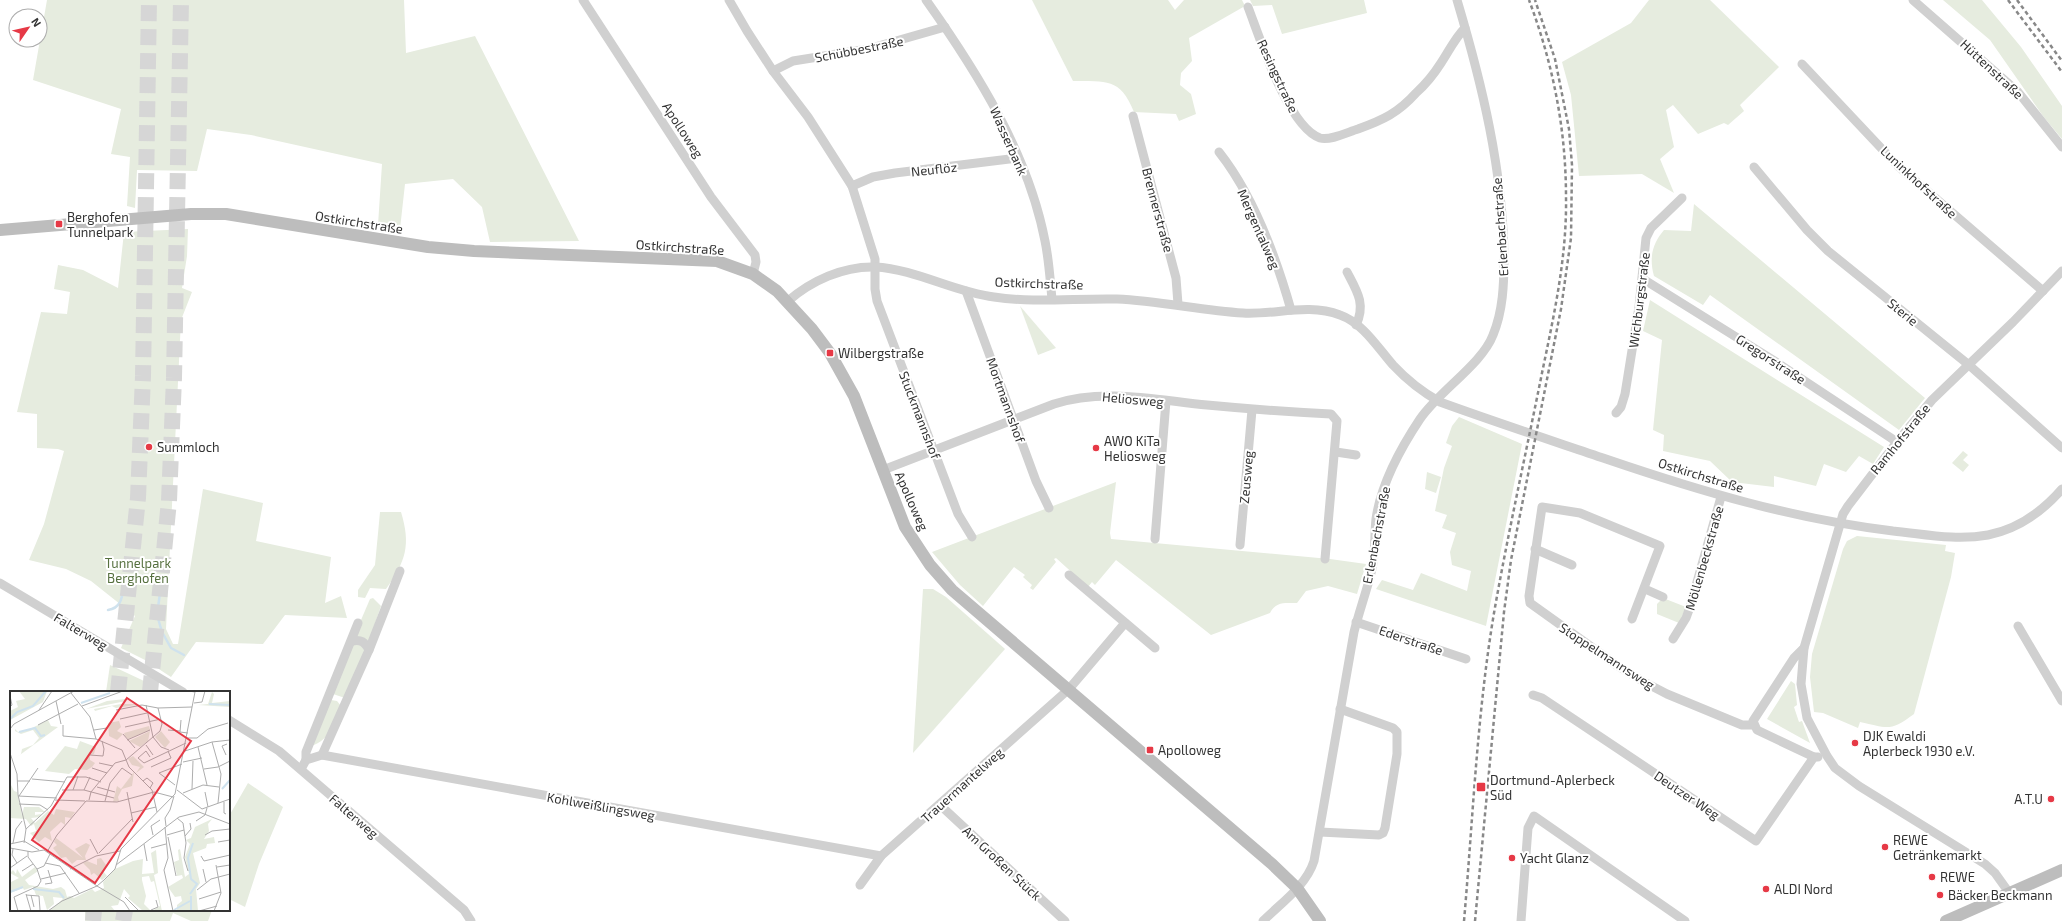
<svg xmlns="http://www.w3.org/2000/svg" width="2062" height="921" viewBox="0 0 2062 921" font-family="'Exo 2',sans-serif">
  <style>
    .green { fill: #e6ecdf }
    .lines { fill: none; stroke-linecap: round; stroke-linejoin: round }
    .stream { stroke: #cfe2ee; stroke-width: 2.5 }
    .highway-tunnel { stroke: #d6d6d6; stroke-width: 16; stroke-dasharray: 16 8; stroke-linecap: butt }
    .street { stroke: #d0d0d0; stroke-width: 9 }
    .secondary { stroke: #bdbdbd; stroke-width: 12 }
    .rail { stroke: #888; stroke-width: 2.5; stroke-dasharray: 4 3; stroke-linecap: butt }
    .poi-dot { fill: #e63946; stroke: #fff; stroke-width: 1.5 }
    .labels { text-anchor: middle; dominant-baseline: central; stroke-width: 4; stroke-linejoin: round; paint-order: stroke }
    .street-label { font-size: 13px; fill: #333; stroke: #fff }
    .poi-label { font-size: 13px; fill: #333; stroke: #fff; text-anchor: start }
    .park-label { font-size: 13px; fill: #56703f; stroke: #fff }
    .inset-river { fill: none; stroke: #cfe2ee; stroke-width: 2 }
    .inset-road { fill: none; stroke: #adadad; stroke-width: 1 }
    .view { fill: #e63946; fill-opacity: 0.15; stroke: #e63946; stroke-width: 2 }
    .inset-edge { fill: none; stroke: #333; stroke-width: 2 }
  </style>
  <rect width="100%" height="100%" fill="#fff"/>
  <g class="green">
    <path d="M47,0h357l2,53 69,-17 104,205 -89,1 -8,-35 -29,-28 -48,5 -5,45 -22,-4 4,-61 -131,-29 -44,-6 -10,42 -60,-1 -2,38 -8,-2 3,-49 -19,-3 10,-45 -88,-29z"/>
    <path d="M1032,0h136l7,10 9,-10h58l3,6 -56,32 3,23 -11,12 -1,12 11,9 5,20 -17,7 -3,-7 -42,-2c-14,-35 -28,-30 -61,-31z"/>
    <path d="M1250,0h114l3,13 -85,21 -10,-29 -19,1z"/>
    <path d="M1649,0h61l69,67 -39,38 4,6 -16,14 -4,-2 -26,11 -25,-29 -7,5 8,37 -14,12 14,34 -32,-19 -63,2 -8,-81 -9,-33 69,-39z"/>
    <path d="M1943,0h39l39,47 41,59v33l-19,-23 -53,-76z"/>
    <path d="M1694,204l231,194 -26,32 -189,-135 -7,10 -49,-29c-5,-18 -2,-32 10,-46l27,1z"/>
    <path d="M188,229l-1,27 -5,32 10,4 -11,28 -15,309 7,15h5l25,-155 60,14 -7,38 75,16 -6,46 16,-7 6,22 -62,-3 -22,29 -67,-2 -25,35 -26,-17 -24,-12 14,-32 -44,-35 -25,-12 -37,-9 15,-36 20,-73 -6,-2 -21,-1v-34l-20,-2 24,-100 26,2 3,-22 -16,-3 4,-24 25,5 35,18 6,-56z"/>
    <path d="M1650,300l234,147 -11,17 -14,-8 -13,16 -22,-8 -8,22 -42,-10v11l-42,-5 -22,-21 -47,-10 1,-16 -11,-5 9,-90 -19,-9z"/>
    <path d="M1020,306l36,42 -18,7z"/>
    <path d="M1459,417l63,27 -36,182 -110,-37 6,-9 31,10 8,-17 46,18 4,-20 -19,-6 -2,-13 6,-19 -14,-5 5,-13 -12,-4 9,-43 8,-22 -6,-3 6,-17z"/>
    <path d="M1963,451l5,4 -5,5 6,5 -6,7 -11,-9z"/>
    <path d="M1427,472l14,5 -5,16 -11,-4z"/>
    <path d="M1116,482l-6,51 1,6 219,20 36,5 -9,30 -29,-8 -22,5 -9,12c-12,0 -21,-2 -27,10l-59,22 -95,-75 -21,25 -3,-3 -4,5 -32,-29 -2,1 2,3 -23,28 -3,-2 2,-3 -9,-8 2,-2 -11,-8 -31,39 -23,-21 -28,-33z"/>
    <path d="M380,512h21c10,33 5,49 -15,77l-16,-1 -5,10 -7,-1v-7l17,-25z"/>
    <path d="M1857,536l89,9 -1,6 10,2 -4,24 -37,137c-24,18 -26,14 -54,8l-2,6 -35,-15 -9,-1 -4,-35 2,-23 31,-105 4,-8z"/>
    <path d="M923,589h10l13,8 59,52 -92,104z"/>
    <path d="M373,598l8,8 -12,35 -12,-4 -2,-3 15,-35z"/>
    <path d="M1663,598l23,9 -7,16 -22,-9v-10z"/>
    <path d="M357,642l6,3 2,7 -20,46 -12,-4 19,-49z"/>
    <path d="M110,665l32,15 20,12h-56z"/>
    <path d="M1791,681l4,3 2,21 -3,2 5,15 3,-1 8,22 -43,-24z"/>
    <path d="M331,700l6,1 4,5c-8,17 -10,34 -30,40z"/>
    <path d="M248,783l35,24 -24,57 -14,43 -16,-8v-83z"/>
    <path d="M85,910h127l-4,11h-17l-18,-8 -3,8h-85z"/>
  </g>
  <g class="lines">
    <g class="stream">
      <path d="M158,577l2,2v14l-3,22 5,17 9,16 13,7"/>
      <path d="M108,610c16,-2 14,-18 17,-31l7,-3h16"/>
    </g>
    <g class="highway-tunnel">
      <path d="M118,692l20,-194 5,-122 6,-376"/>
      <path d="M150,692l19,-191 5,-123 7,-378"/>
      <path d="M93,921l1,-11"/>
      <path d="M123,921l2,-11"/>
    </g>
    <g class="street">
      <path d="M583,0l128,197 44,58 1,7 -3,12"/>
      <path d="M729,0l18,31 26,40 35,46 44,69 23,73v30l2,12 81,213 14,23"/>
      <path d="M926,0c51,72 102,153 119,241 4,19 5,38 7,58"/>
      <path d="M1913,0l105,92 44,55"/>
      <path d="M1248,7c12,31 40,120 72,131 10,3 28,-6 38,-9 25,-9 40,-16 58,-36 10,-9 18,-19 25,-30 8,-12 14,-25 24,-35"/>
      <path d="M1802,64l96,102 145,125"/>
      <path d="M773,71l20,-10 75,-12 77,-22"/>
      <path d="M1133,116l43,162 2,26"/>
      <path d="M1219,152c34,43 57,105 72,158"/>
      <path d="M1754,167l53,63 21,21 141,114 93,83"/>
      <path d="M852,186l21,-9 22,-4 123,-15"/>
      <path d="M1347,272c10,19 19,32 9,53"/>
      <path d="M1643,279l130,81 124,82"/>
      <path d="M966,291l70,190 13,27"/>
      <path d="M788,301c23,-20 55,-35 87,-34 41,2 78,25 119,30 40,6 82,1 123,2 42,2 83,11 126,14 32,2 65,-10 97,2 23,8 38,33 53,50 13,14 31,28 47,37 55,20 110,38 166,57 94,32 187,60 287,72 31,3 63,10 95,4 30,-6 54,-23 74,-46"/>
      <path d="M1616,413l5,-6 4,-13 14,-87 7,-69 5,-10 31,-30"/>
      <path d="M1336,452l20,3"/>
      <path d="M883,470l171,-66c49,-16 102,-4 153,1 42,4 83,7 124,9l6,7 -12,138"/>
      <path d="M1155,539l11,-138"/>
      <path d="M1240,545l12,-135"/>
      <path d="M1535,549l37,16"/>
      <path d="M1069,575l86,73"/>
      <path d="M0,583l183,109"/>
      <path d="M1645,589l18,8"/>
      <path d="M1632,619l28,-73 -80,-33 -38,-6 -13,89 1,7 88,63 26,16 23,12 75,31h12"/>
      <path d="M1356,622l110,37"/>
      <path d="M2018,626l44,75"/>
      <path d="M1673,639l13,-21 4,-11 31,-110"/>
      <path d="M352,641c9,-2 13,1 17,9"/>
      <path d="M1804,648l-10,10 -41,63 4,9 57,27h4"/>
      <path d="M1533,695l9,3 45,30 169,113 58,-84"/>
      <path d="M229,720l50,31 185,159 7,11"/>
      <path d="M322,755l47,-105 31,-79"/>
      <path d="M306,760v-8l52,-129"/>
      <path d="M301,769l5,-9 16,-5 559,101"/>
      <path d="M940,805l125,116"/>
      <path d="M1320,832l59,3 4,-2 2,-5 12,-74v-22l-4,-4 -53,-19"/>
      <path d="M860,885l21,-29 188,-167 56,-66"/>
      <path d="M2010,894l-15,-21 -10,-9 -126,-78 -24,-18 -8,-12 -20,-38 -6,-34 3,-36 39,-134 5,-8 49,-64 35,-42 81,-78 49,-51"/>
      <path d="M1263,921c18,-18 43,-35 51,-60l40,-229c5,-20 12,-39 17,-59 5,-18 3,-37 5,-54 5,-36 24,-70 44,-100 19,-28 62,-55 73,-84 10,-24 11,-51 11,-77 -1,-88 -22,-174 -47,-258"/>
      <path d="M1521,921l7,-93 6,-12 151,105"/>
    </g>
    <g class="secondary">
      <path d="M0,230l191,-16h35l202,33 46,4 243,10 36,13 24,17 35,38 18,24 24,43 51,131 25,38 22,25 320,274 25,24 23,33"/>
      <path d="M1946,921l116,-51"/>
    </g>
    <g class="rail">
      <path d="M2008,0l54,72"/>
      <path d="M2017,0l45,61"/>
      <path d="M1464,921c9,-103 13,-207 30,-308 14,-80 32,-160 48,-240 12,-58 25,-116 24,-176 0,-68 -13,-133 -37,-197"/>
      <path d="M1475,921l29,-309 7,-52 50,-251 10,-71 1,-73 -3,-36 -14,-70 -20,-59"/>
    </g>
  </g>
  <g class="poi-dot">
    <rect x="55" y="220" width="8" height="8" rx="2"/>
    <rect x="826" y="349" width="8" height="8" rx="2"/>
    <circle cx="149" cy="447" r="4"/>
    <circle cx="1096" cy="448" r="4"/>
    <circle cx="1855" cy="743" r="4"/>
    <rect x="1146" y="746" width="8" height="8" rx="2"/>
    <rect x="1476" y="782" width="10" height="10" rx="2"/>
    <circle cx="2051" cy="799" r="4"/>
    <circle cx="1885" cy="847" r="4"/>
    <circle cx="1512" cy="858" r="4"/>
    <circle cx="1932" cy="877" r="4"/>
    <circle cx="1766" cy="889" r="4"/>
    <circle cx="1940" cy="895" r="4"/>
  </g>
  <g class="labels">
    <g class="street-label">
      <text transform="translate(859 49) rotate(-11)">Schübbestraße</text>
      <text transform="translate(1992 69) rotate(43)">Hüttenstraße</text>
      <text transform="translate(1278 76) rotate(65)">Resingstraße</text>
      <text transform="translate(683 130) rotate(57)">Apolloweg</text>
      <text transform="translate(1009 141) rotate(66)">Wasserbank</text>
      <text transform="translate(934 169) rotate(-6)">Neuflöz</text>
      <text transform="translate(1919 182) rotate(43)">Luninkhofstraße</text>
      <text transform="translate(1158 210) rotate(75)">Brennerstraße</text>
      <text transform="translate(359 222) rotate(9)">Ostkirchstraße</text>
      <text transform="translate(1500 227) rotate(-94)">Erlenbachstraße</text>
      <text transform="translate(1259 229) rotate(66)">Mergentalweg</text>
      <text transform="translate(680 247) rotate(4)">Ostkirchstraße</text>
      <text transform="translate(1039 283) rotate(2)">Ostkirchstraße</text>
      <text transform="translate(1639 300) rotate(-83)">Wichburgstraße</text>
      <text transform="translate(1903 312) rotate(39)">Sterie</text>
      <text transform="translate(1771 359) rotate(33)">Gregorstraße</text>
      <text transform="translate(1133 399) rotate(5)">Heliosweg</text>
      <text transform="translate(1006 400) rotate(70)">Mortmannshof</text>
      <text transform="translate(920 415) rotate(69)">Stuckmannshof</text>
      <text transform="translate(1900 439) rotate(-51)">Ramhofstraße</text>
      <text transform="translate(1701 475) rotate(17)">Ostkirchstraße</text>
      <text transform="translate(1246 477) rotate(-85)">Zeusweg</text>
      <text transform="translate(912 501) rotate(66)">Apolloweg</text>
      <text transform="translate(1376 535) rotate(-79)">Erlenbachstraße</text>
      <text transform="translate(1704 558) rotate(-74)">Möllenbeckstraße</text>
      <text transform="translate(81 631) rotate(31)">Falterweg</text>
      <text transform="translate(1411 640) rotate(19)">Ederstraße</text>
      <text transform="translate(1607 656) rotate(33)">Stoppelmannsweg</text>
      <text transform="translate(962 785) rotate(-42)">Trauermantelweg</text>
      <text transform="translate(1687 795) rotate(34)">Deutzer Weg</text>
      <text transform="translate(601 806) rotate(10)">Kohlweißlingsweg</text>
      <text transform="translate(354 816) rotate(41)">Falterweg</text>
      <text transform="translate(1002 863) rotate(43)">Am Großen Stück</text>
    </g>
    <g class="poi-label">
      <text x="67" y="217">Berghofen<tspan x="67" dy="15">Tunnelpark</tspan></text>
      <text x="838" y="353">Wilbergstraße</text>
      <text x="1104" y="441">AWO KiTa<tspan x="1104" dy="15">Heliosweg</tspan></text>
      <text x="157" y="447">Summloch</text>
      <text x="1863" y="736">DJK Ewaldi<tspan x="1863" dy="15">Aplerbeck 1930 e.V.</tspan></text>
      <text x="1158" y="750">Apolloweg</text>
      <text x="1490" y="780">Dortmund-Aplerbeck<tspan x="1490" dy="15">Süd</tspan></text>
      <text x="2043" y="799" text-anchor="end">A.T.U</text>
      <text x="1893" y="840">REWE<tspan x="1893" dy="15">Getränkemarkt</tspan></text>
      <text x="1520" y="858">Yacht Glanz</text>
      <text x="1940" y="877">REWE</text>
      <text x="1774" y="889">ALDI Nord</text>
      <text x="1948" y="895">Bäcker Beckmann</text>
    </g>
    <g class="park-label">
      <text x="138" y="563">Tunnelpark<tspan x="138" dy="15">Berghofen</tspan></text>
    </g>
  </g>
  <g transform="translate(10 691)">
    <rect width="220" height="220" fill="#fff"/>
    <path d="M9,0h28l-4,11 -33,18v-9l8,-4 -2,-6 9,-2zM202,1l2,2 -2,9 18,-2v6l-32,-2 10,-1zM115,8l1,2 -40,8 21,-8zM111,13h21l-26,4 -4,-2 -17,5 -1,-2zM38,29l3,6 7,1 -45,33 8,-6 1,-5 11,-4 6,-7 -6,-8 -12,4 -6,-3v-2l3,3 8,-1zM109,30l2,6 -4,4 6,3 -6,6 -8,-4 -1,-13zM139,35l1,4 -22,9 -3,-3 -1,-3zM140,40l-2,10 -8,6 -11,-6zM151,40l9,11 -5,6 -10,-11zM70,50l16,6 -2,7 -4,1v5l5,3 -3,4 -5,3 -12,-1 -6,5 -24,-3 20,-25 12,3zM123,65l11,11 -8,6 4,-6 -8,-2 -4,-6zM124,81l-2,14 -10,3 -4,8 1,4 -6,1 4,-16 4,3zM0,92l4,8 3,1 5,23 2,-8h15l6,5h-10v3l6,-1 -1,3 -9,1 4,5 13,-12 6,4 2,-6 19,3 -4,6 -6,-1v8l-4,-3 -11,10 2,9 -7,-4 -6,5 -9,-9 6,-2 -2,-7 -3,2 -5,-7 -16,-1zM202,128l-4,5 1,7 -5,8 10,-2 1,6 -8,1 -1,4 -13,5 7,30 -4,6 2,22h-21v-6l5,-4 -1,-5 -6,1 -7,-10 15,-9 -1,-3 -5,1 -3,-14 5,-2 -1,-10 2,-1 5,28 4,-3 -4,-17 5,-13 -4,-4 5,-2 4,-11zM46,147l27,20 -8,-9 11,-6 4,2 -5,11 1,4h-9l-5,4 -6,-7 -5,1 -8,-10 4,-3 -3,-3zM146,159l2,23 -4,2 8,36h-10l8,-5 -6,-25 -3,1 -2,-6 -7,1v3l4,16 -2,8 7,7h-8l-15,-13 2,-2 -6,-7 -6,16 -7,1 4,5h-66l14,-12 -1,-1 -9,-1 1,7 -7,6 -4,-14 -7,-1 -3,-8 -9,3 -1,-2 -13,5 1,-11 8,-4 -9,-5 3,-3 3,4 1,-5 5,8 13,-10 3,4 -13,9 4,5 24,4 8,-2 4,3 2,7 3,-1 4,2 18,-9 3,3 9,-4 -1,-6 12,-13 18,-8 10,-2 -1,15 12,-1 -3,-20zM91,167l5,7 -3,6 4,5 -5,4 -8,-7 -3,2 -1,-5 -7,-7 4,-2 10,4v-6z" fill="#e6ecdf"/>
    <path class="inset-river" d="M71,12l29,-10M199,13l21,1M0,28l7,-7 16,-6 13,-15M9,41l16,-4 6,8 4,-1M212,98l8,-9M23,198l26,3 5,6M0,201l13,-5M180,203l7,-10 -6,-5 -3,-21 5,-15M181,205v15M164,219l16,-9"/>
    <path class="inset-road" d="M61,2l19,24 6,22M0,5l2,9 -2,2M46,10l5,23M184,12l8,-1 3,-11M136,14l7,32 8,10 8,3M72,15l41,-15h14M29,19l13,-19M106,19l26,-5 16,3 34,-1M110,28l27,-6M171,29l-1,12 8,1M28,34l40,-21M53,34v11l33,3 26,11 7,17 23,23 5,22M115,36l36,-8M0,38l4,-5 60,-33M84,39l13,-2M158,39l12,1M113,43l12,14M177,47h10l11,-9 20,-6M117,49l23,-10M202,51l9,32 -3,29M136,54l7,10M188,56l9,38M175,60l27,-9 18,-2M0,62l7,21 1,21 8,34 -2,14M80,64l13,1 1,-7 -2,-8M216,64l-4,-9 5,-2M140,66l-4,-6 -8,7 6,5 42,-20M173,71l19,-4M89,72l14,3M141,76l20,-9 -3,-7M82,77l15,5M194,78l14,-2 12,-6M22,88l33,3M7,90h13M133,90l4,-3 6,5 -3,5M165,94l-16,-12 23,-9M87,96l18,5M182,98l1,-28M52,99h22l30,8M63,99l5,-14M74,99l6,-13M167,99l25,19 28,-10M117,101l6,30M195,101l3,15M173,102l20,-8 16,2M8,105l39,2M9,105l19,-28M45,109l30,1M79,109l2,-8 24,-29 11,-3 34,-29 2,-7 -4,-16M95,110l5,-18 12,-15 10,7M214,111v11l2,1M9,113l21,1 8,5M121,122l25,-6M167,127l6,5 3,20 -2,15 4,13M186,130l9,-6 2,-7M156,135l-1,-8 5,-8 4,-14M155,136l3,31 -4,12 9,41M16,138l25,-23 16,-29h19l15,5M143,144l-2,-9 9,-6M157,144l17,-5M195,144l7,-4 18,-2M175,145l6,-7 -1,-6M158,146l8,39M80,148l8,15M208,151l12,-2M3,152l3,-14 6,-8M0,153l14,-3 15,9M134,153l3,17M0,157l22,4 12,-2 53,36M141,157l15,-4M3,158l-1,6 5,8M37,161l10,-17 29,-34 31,1 37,-10 19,5M89,162l33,-34M191,165l3,5 26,-6M35,172l15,3 19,27M106,174l63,-48 20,-5 31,12M207,176l13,-2M0,177l17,-12M27,178l7,-3 6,-12M60,178l26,-13 24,-5M193,178l3,13M12,180l11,-7M31,188l25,-6M35,193l7,-1 -4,-13M87,195l27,16 6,9M187,199l14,-11 19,-5M16,203l5,17M16,204l13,1 1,14M21,204l3,12M115,206l14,14M189,208l22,-7M141,219l7,-3 -2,-7M8,220l-4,-14 24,-11 3,-5 -4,-12 -9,-12v-6M38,220l14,-10 35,-15 7,-6 11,-11 6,-20 54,-55 20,-102 -6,-1M189,220l18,-5M204,220l7,-18 -5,-28"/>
    <path class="view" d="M117,7l64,43 -96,142 -63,-43z"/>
    <rect width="220" height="220" class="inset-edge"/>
  </g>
  <g transform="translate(28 28) rotate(56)"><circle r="19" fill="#ffffff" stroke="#adadad"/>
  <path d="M0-3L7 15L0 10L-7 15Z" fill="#e63946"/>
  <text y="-6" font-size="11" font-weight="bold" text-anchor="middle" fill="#333333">N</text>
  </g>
</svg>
